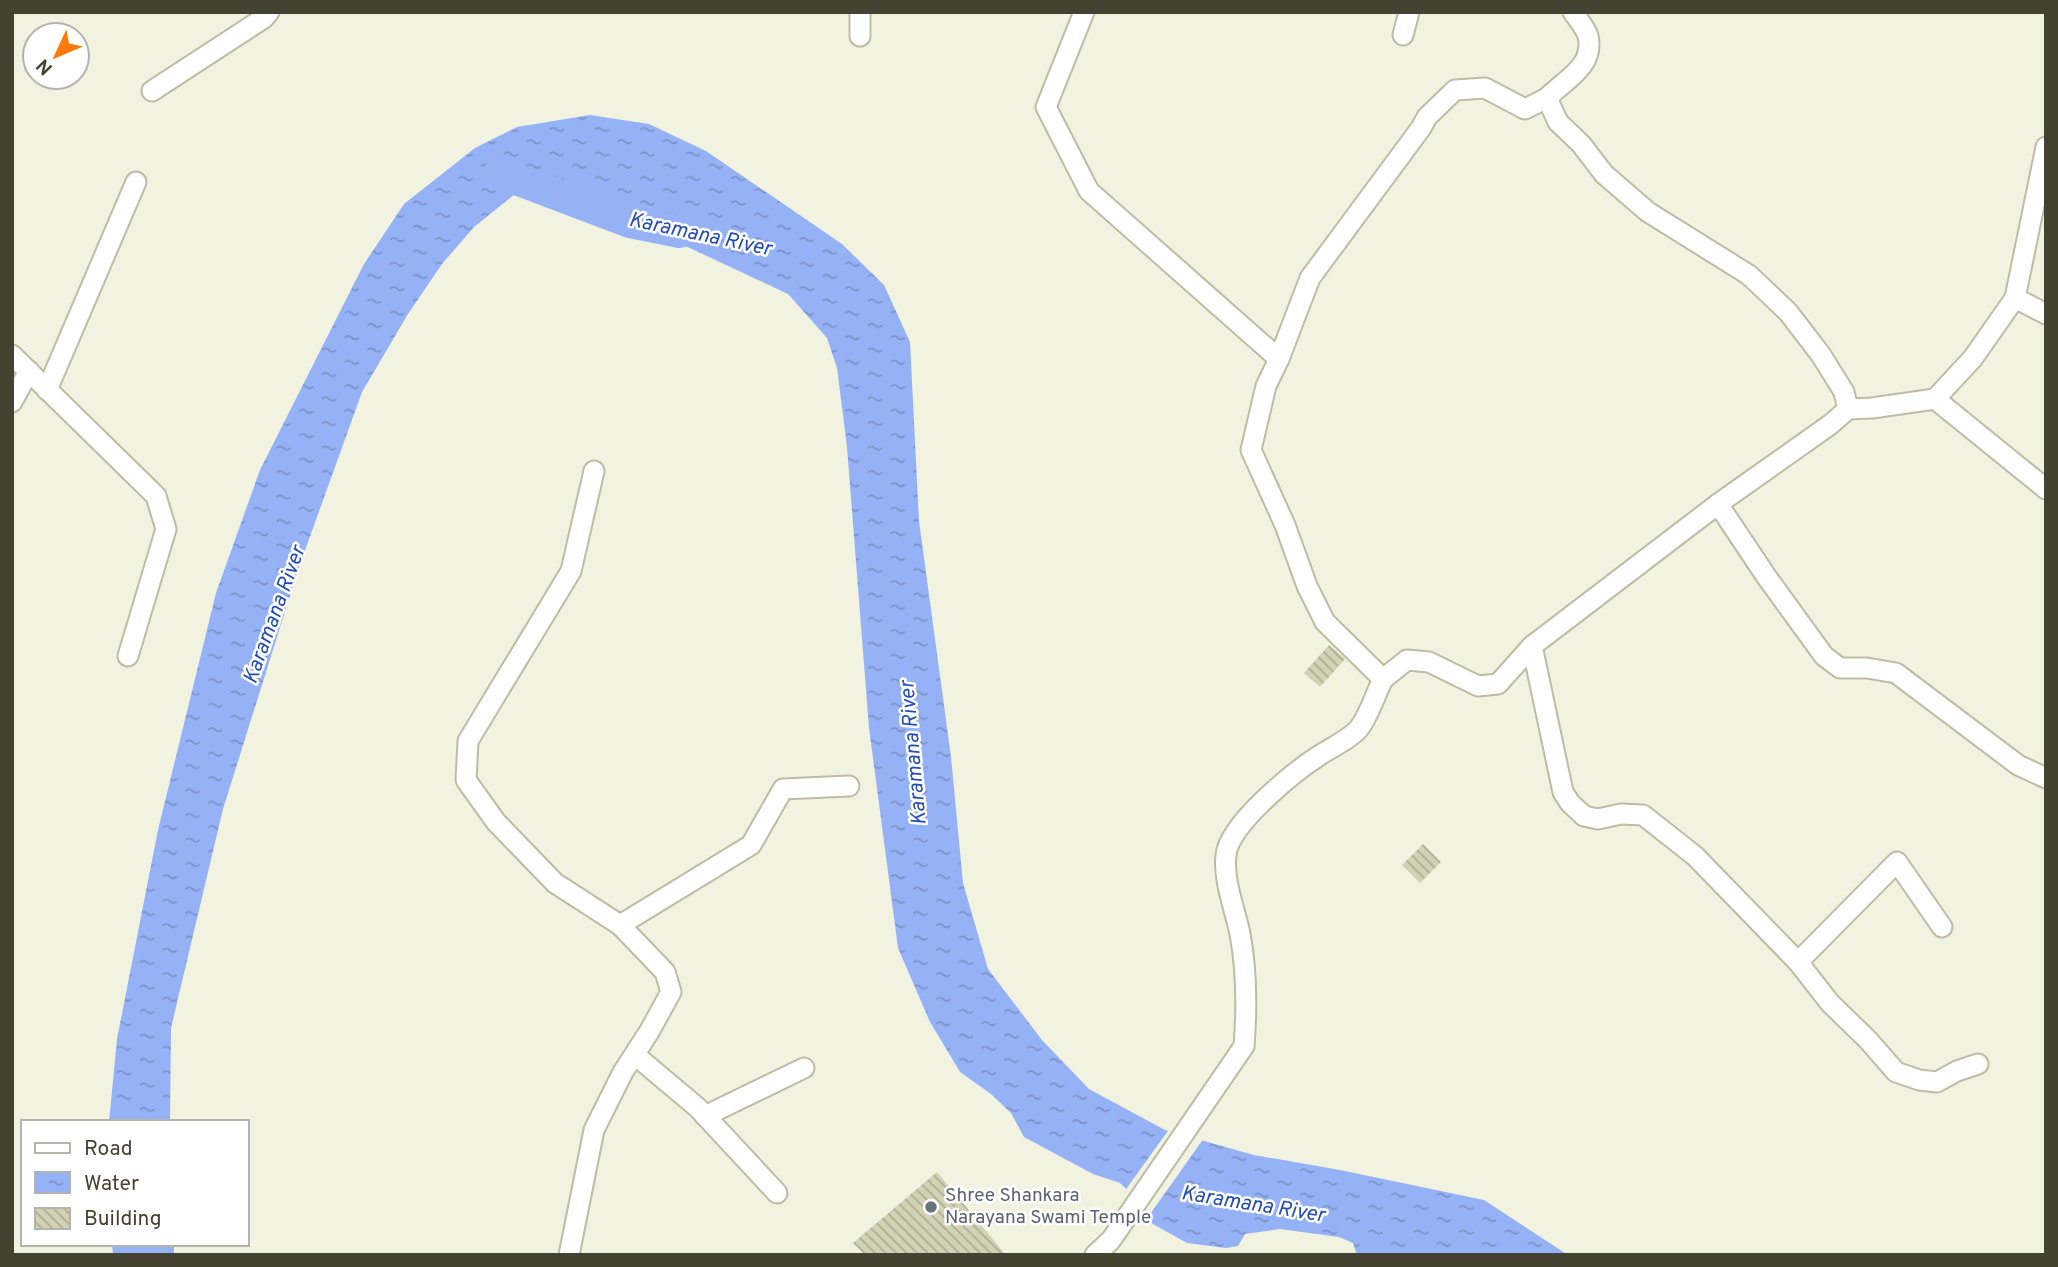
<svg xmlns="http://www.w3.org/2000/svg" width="2058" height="1267" viewBox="0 0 2058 1267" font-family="Overpass,sans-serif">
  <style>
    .water { fill: url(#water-ripples) }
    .pier { fill: #f2f2e1 }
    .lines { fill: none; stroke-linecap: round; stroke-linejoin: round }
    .river { stroke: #96b2f6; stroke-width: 32 }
    .building { fill: url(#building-back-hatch) }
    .minor-casing { stroke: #bebca3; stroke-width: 23 }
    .minor { stroke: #fff; stroke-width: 19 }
    .worship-dot { fill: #6b7280; stroke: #fff; stroke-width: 2.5 }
    .labels { text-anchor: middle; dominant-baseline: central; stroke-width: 5; stroke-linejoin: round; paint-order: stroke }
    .worship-label { font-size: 19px; fill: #5b616d; stroke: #fff; text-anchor: start }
    .water-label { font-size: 21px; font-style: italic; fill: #234cb7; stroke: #fff }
  </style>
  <defs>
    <pattern id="water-ripples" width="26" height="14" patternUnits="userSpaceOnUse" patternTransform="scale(1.75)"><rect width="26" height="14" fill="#96b2f6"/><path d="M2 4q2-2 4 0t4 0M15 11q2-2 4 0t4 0" fill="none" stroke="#7c92c8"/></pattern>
    <pattern id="building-back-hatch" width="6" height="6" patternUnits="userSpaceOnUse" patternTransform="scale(1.75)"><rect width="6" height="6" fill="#d4d2b5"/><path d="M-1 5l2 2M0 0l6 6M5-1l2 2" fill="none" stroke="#aeac94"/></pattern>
  </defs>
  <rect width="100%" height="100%" fill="#f2f2e1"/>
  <g class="water">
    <path d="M590,115l59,9 57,27 136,93 42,41 26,57 9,179 32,236 12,126 25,86 54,71 47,49 76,41 89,25 86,15 144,30 84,55h-211l-4,-12 -14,-6 -59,-8 -35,5 -7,12 -12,2 -39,-5 -36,-20 -9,-19 -22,-21 -27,-9 -69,-37 -13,-24 -20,-19 -31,-22 -30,-50 -32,-74 -29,-220 -22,-281 -10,-79 -10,-30 -39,-44 -235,-110 -38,10 -41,33 -32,37 -34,50 -46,78 -63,175 -76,242 -52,219 -1,94h-61l8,-83 41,-209 58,-237 44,-123 104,-206 40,-60 71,-56 42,-21z"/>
    <path d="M112,1244h62v11h-61z"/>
  </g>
  <path class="pier" d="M1170,1128l34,10 -58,82 -7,-14 -15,-14z"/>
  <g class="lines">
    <path class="river" d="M500,173l130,49 50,10"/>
  </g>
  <g class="building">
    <path d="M1329,645l16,14 -25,28 -16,-14z"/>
    <path d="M1423,844l18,18 -21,21 -18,-18z"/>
    <path d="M937,1172l69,83h-141l-12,-12z"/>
  </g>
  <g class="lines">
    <defs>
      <g id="minor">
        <path d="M860,12v24"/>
        <path d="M1084,12l-38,95 43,84 190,168"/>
        <path d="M1573,12c5,7 13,17 15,24 7,31 -24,44 -41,62l11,24 23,22 23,30 44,38 101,63 39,37 33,43 23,37 4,17 -17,15 -113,80 48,72 58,80 16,12h27l29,5 122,92 28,13"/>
        <path d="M1403,35l6,-23"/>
        <path d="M152,91l112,-73 5,-6"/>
        <path d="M1547,98l-22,11 -40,-21 -30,2 -28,27 -6,11 -111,150 -31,81 -13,27 -15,64 34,75 22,61 18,36 58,57 24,-19 22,2 49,24 20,-2 34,-38 186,-142"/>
        <path d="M2015,298l31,-151"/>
        <path d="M12,355l144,141 10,33 -38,127"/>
        <path d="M47,390l89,-208"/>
        <path d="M1935,399l111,90"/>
        <path d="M12,402l17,-31"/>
        <path d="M1848,409l24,-1 63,-9 38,-41 42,-60 31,16"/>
        <path d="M594,471l-23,100 -103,170 -2,39 30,42 59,61 65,42"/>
        <path d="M1532,646l31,146 7,11 14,13 14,3 23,-5 22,1 52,41 103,106 32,41 38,37 28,32 23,8 18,2 20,-11 21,-7"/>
        <path d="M1798,962l99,-100 45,65"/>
        <path d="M635,1055l63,53 79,85"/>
        <path d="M705,1116l99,-48"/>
        <path d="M569,1255l25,-125 29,-58 26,-40 22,-40 -6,-20 -45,-47 131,-80 32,-56 66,-3"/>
        <path d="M1095,1255l16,-15 133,-194c3,-38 3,-75 -4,-112 -5,-25 -17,-53 -14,-79 3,-31 69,-84 94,-100 11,-7 33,-18 40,-28 9,-12 16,-34 23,-48"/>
      </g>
    </defs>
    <use href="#minor" class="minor-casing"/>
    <use href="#minor" class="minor"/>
  </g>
  <circle class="worship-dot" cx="931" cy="1207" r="7"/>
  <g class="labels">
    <g class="worship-label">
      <text x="945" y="1196">Shree Shankara<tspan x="945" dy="22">Narayana Swami Temple</tspan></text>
    </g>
    <g class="water-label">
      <text transform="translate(700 235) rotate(12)">Karamana River</text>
      <text transform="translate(275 615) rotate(-70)">Karamana River</text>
      <text transform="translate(914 753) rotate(-95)">Karamana River</text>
      <text transform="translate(1253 1205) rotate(9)">Karamana River</text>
    </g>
  </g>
  <rect width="2058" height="1267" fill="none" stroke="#444231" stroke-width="28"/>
  <rect x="21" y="1120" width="228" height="126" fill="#ffffff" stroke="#b4b3ad" stroke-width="2"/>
  <rect x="35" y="1143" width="35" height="10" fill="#ffffff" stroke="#b4b3ad" stroke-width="2"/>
  <text x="84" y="1155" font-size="21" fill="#444231">Road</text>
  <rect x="35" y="1172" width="35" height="21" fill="url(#water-ripples)" stroke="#b4b3ad" stroke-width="2"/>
  <text x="84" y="1190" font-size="21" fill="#444231">Water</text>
  <rect x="35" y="1208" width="35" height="21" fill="url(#building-back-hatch)" stroke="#b4b3ad" stroke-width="2"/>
  <text x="84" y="1225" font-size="21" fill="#444231">Building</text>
  <g transform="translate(56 56) rotate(226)"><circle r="33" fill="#ffffff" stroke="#b4b3ad" stroke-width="2"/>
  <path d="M0-5L12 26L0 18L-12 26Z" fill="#ff790b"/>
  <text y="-10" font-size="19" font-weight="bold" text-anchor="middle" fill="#444231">N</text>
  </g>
</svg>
